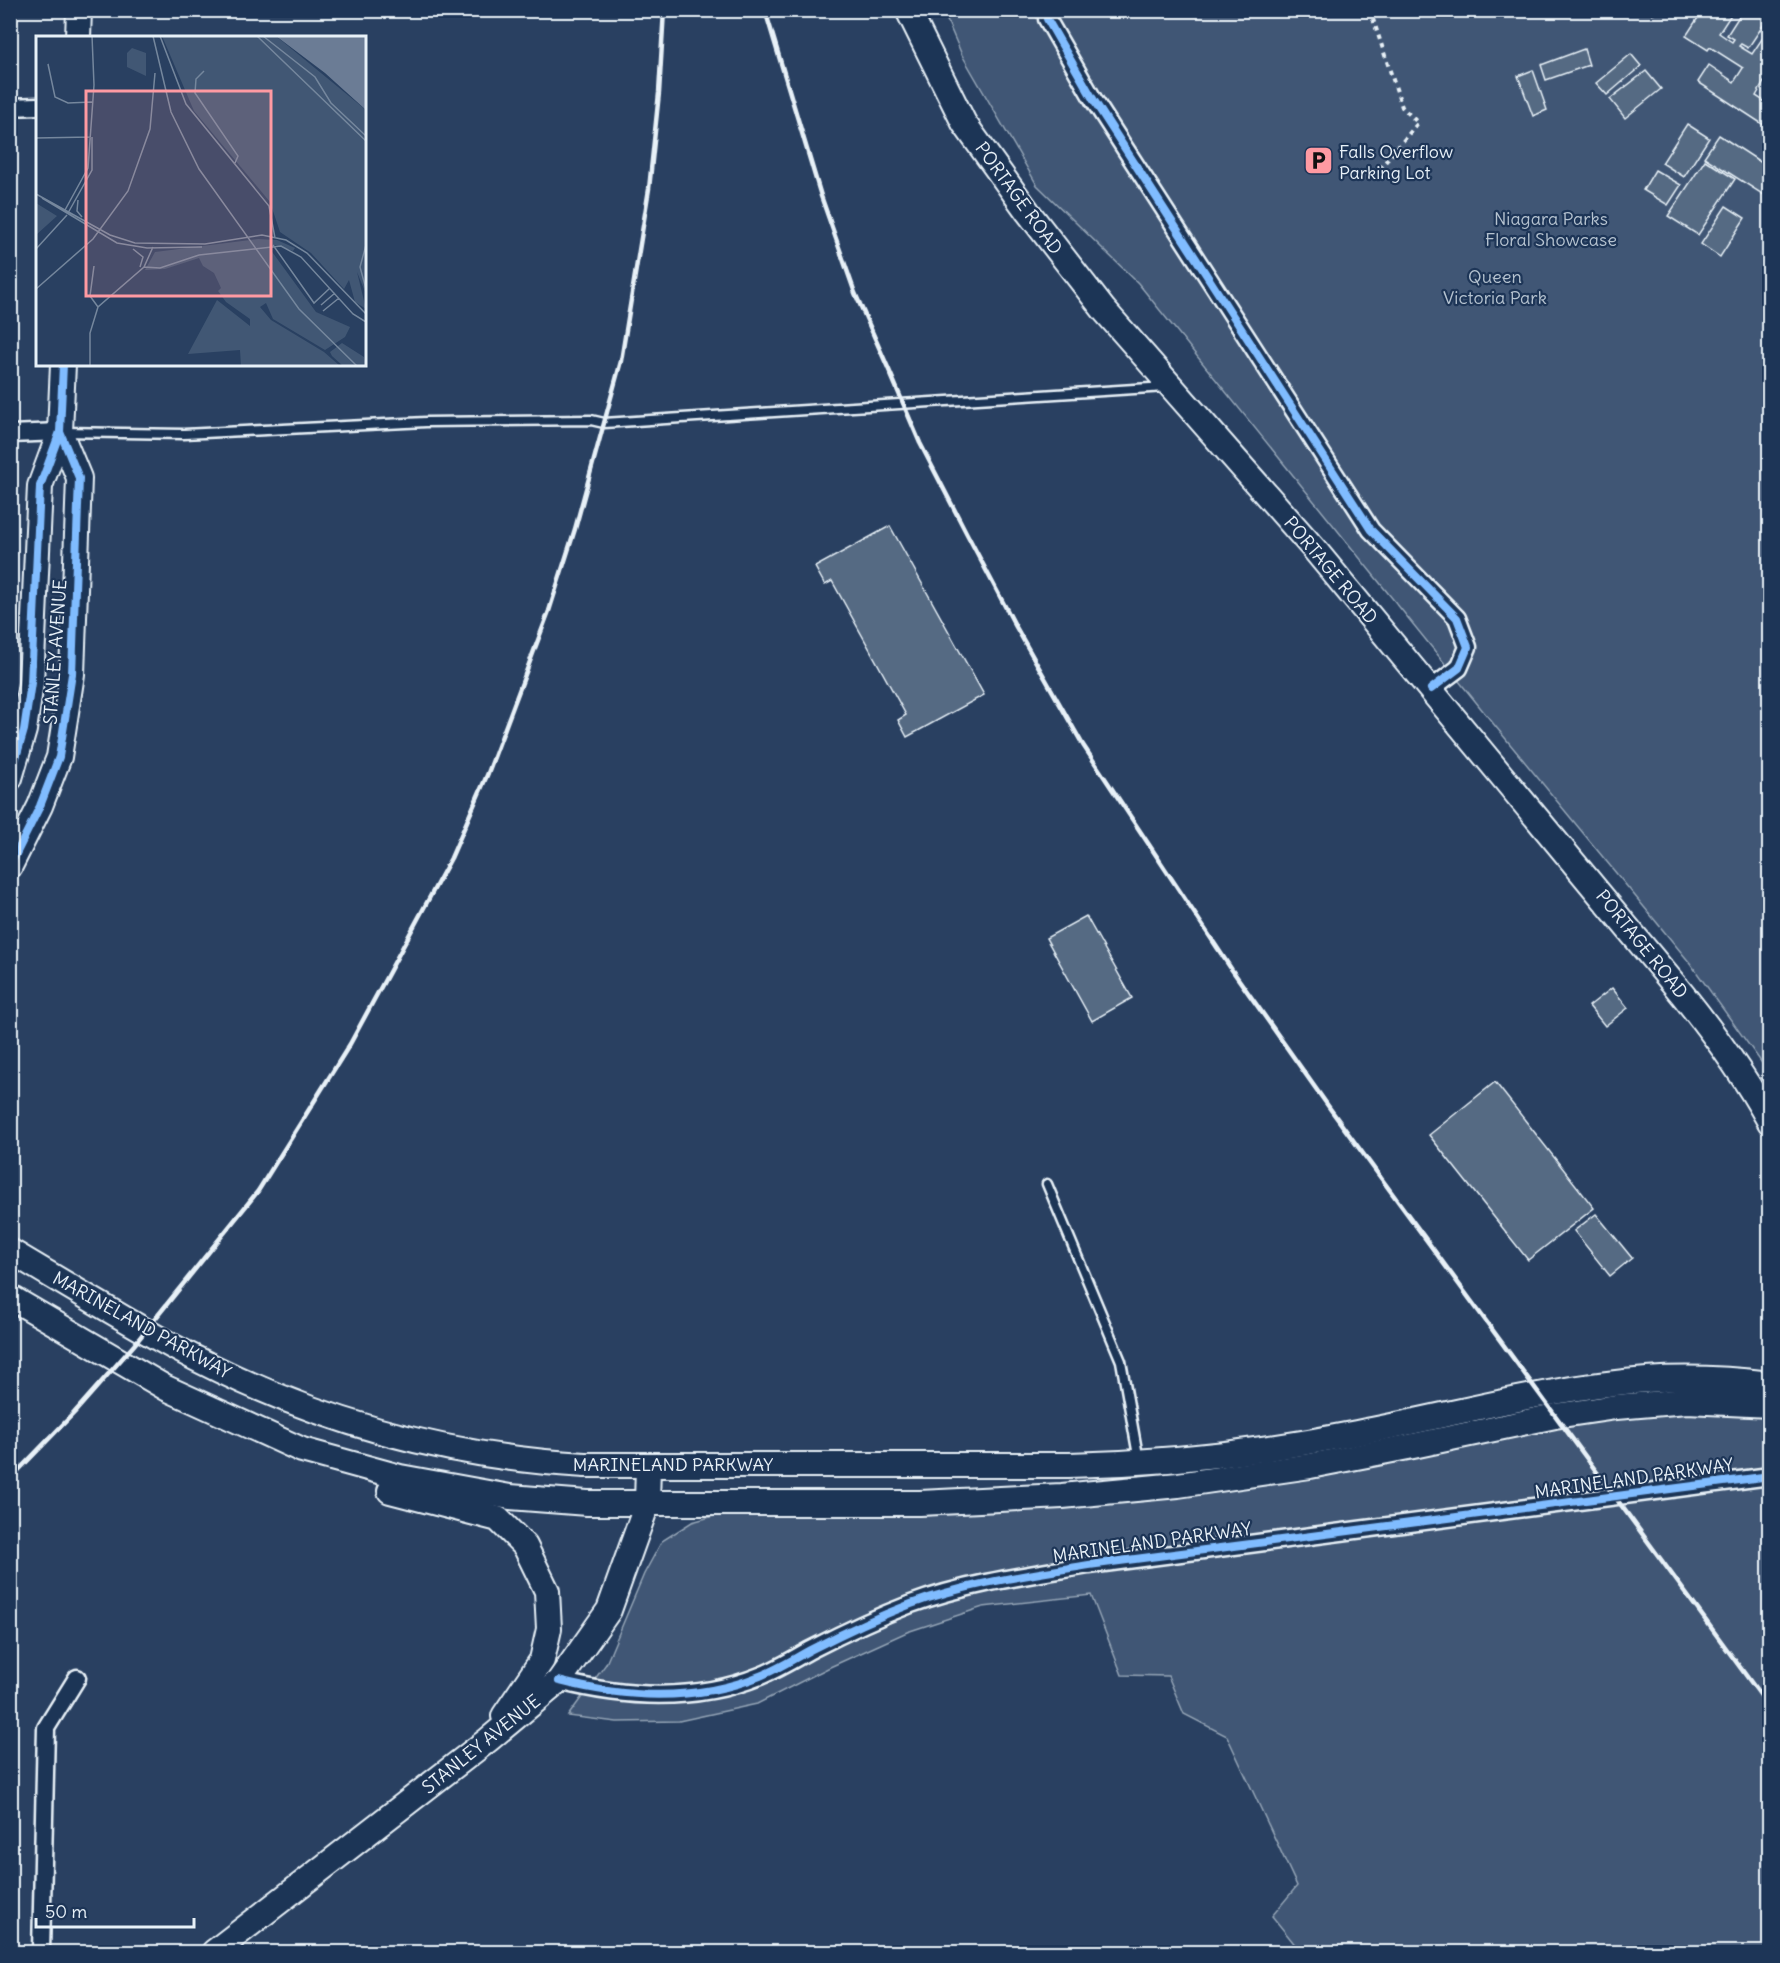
<svg xmlns="http://www.w3.org/2000/svg" width="1780" height="1963" viewBox="0 0 1780 1963" font-family="Delius,sans-serif">
  <style>
    .green { fill: #415774; stroke: #94a4b6; stroke-width: 1.5 }
    .building { fill: #556a83; stroke: #e8f1f8; stroke-width: 1.5 }
    .lines { fill: none; stroke-linecap: round; stroke-linejoin: round }
    .service-casing { stroke: #e8f1f8; stroke-width: 13 }
    .minor-casing { stroke: #e8f1f8; stroke-width: 21 }
    .secondary-casing { stroke: #e8f1f8; stroke-width: 28 }
    .path { stroke: #e8f1f8; stroke-width: 4; stroke-dasharray: 4.5 4.5; stroke-linecap: butt }
    .service { stroke: #1d3557; stroke-width: 8 }
    .minor { stroke: #1d3557; stroke-width: 16 }
    .secondary { stroke: #1d3557; stroke-width: 24 }
    .rail { stroke: #e8f1f8; stroke-width: 4.5 }
    .cycleway-casing { stroke: #1d3557; stroke-width: 11 }
    .cycleway { stroke: #80bcff; stroke-width: 8 }
    .labels { text-anchor: middle; dominant-baseline: central; stroke-width: 4.5; stroke-linejoin: round; paint-order: stroke }
    .poi-label { font-size: 18px; fill: #e8f1f8; stroke: #1d3557; text-anchor: start }
    .street-label { font-size: 18px; fill: #e8f1f8; stroke: #1d3557 }
    .park-label { font-size: 18px; fill: #b6c3d0; stroke: #1d3557 }
    .inset-road { fill: none; stroke: #75879d; stroke-width: 1.5 }
    .view { fill: #ff9aa2; fill-opacity: 0.15; stroke: #ff9aa2; stroke-width: 3 }
    .inset-edge { fill: none; stroke: #e8f1f8; stroke-width: 3 }
  </style>
  <rect width="100%" height="100%" fill="#294061"/>
  <filter id="ink" filterUnits="userSpaceOnUse"><feTurbulence type="fractalNoise" baseFrequency=".0167" numOctaves="2"/><feDisplacementMap in="SourceGraphic" scale="12" xChannelSelector="R" yChannelSelector="G"/><feConvolveMatrix kernelMatrix="1 2 1 2 8 2 1 2 1" color-interpolation-filters="sRGB"/></filter>
  <g filter="url(#ink)">
    <g class="green">
      <path d="M943,11h826v1062l-79,-110 -194,-236 -358,-444 -101,-98 -75,-130z"/>
      <path d="M1656,1413h85l28,5 1,87 -5,4 5,6 -1,437h-468l-29,-36 25,-30 -70,-150 -43,-22 -16,-38 -46,-1 -31,-80 -108,12 -76,25 -77,35 -73,37 -78,17 -62,1 -49,-6 38,-52 38,-90 18,-33 30,-19 33,-9 261,-1 110,-7 122,-15 358,-69z"/>
    </g>
    <g class="building">
      <path d="M1703,10h31l-15,23 13,9 2,-3 -7,-4 16,-25h27v5l-22,33 -7,-4 -2,2 13,8 18,-27v59l-6,-4 -8,14 14,9v24l-72,-47 11,-17 25,17 9,-14 -33,-21 -2,3 -22,-14z"/>
      <path d="M1584,49l5,16 -43,15 -5,-15z"/>
      <path d="M1631,54l10,12 -34,29 -11,-12z"/>
      <path d="M1533,70l14,40 -14,6 -15,-40z"/>
      <path d="M1646,71l15,18 -36,29 -15,-19z"/>
      <path d="M1687,124l22,14 -25,39 -22,-14z"/>
      <path d="M1719,135l49,32 2,-2v34l-66,-42z"/>
      <path d="M1705,160l30,19 -37,56 -30,-19z"/>
      <path d="M1655,170l26,15 -13,20 -25,-15z"/>
      <path d="M1726,206l19,12 -25,39 -19,-13z"/>
      <path d="M890,526l94,169 -77,42 -9,-17 8,-5 -74,-134 -7,4 -10,-18z"/>
      <path d="M1086,916l46,82 -40,23 -46,-83z"/>
      <path d="M1612,988l16,20 -23,18 -16,-20z"/>
      <path d="M1495,1082l99,126 -66,52 -99,-125z"/>
      <path d="M1596,1214l36,44 -22,18 -36,-45z"/>
    </g>
    <g class="lines">
      <defs>
        <g id="service">
          <path d="M62,432l122,2 242,-12 165,-2 13,3 562,-36"/>
          <path d="M1047,1184l74,177 18,100"/>
        </g>
        <g id="minor">
          <path d="M1047,10v9l46,80 278,431 86,88 11,29 -9,21 -28,21"/>
          <path d="M10,107l28,-1"/>
          <path d="M10,434l50,-2"/>
          <path d="M559,1681c66,17 137,21 201,-5 18,-7 35,-18 52,-27 33,-17 65,-32 99,-45 57,-21 118,-29 178,-39l681,-89"/>
          <path d="M41,1952l5,-224 31,-50"/>
        </g>
        <g id="secondary">
          <path d="M908,10l56,113 64,89 76,98 211,240 368,445c32,40 62,81 87,127"/>
          <path d="M78,38l1,-28"/>
          <path d="M10,778l14,-48 7,-47 9,-197 20,-54 3,-68"/>
          <path d="M10,866l30,-60 19,-49 13,-83 7,-196 -19,-46"/>
          <path d="M10,1251c54,32 108,65 162,95 129,70 266,111 413,119h484c97,-2 193,-13 288,-32 96,-18 192,-46 290,-53 41,-3 82,-1 123,4"/>
          <path d="M10,1297l156,91 136,62 98,27 110,20 77,6h333l142,-7 116,-11 132,-19 103,-20 142,-30 61,-9 71,-6 83,4"/>
          <path d="M390,1491l108,28 27,27 22,45 2,38 -7,31 -38,56"/>
          <path d="M214,1952l274,-212 71,-59 50,-71 38,-106 1,-39"/>
        </g>
      </defs>
      <use href="#service" class="service-casing"/>
      <use href="#minor" class="minor-casing"/>
      <use href="#secondary" class="secondary-casing"/>
      <g class="path">
        <path d="M1370,10l32,97 16,16 -42,50"/>
        <path d="M1653,10v6"/>
      </g>
      <use href="#service" class="service"/>
      <use href="#minor" class="minor"/>
      <use href="#secondary" class="secondary"/>
      <g class="rail">
        <path d="M765,10l56,186 34,97 34,77 31,73 47,91 49,93 67,118 149,225 99,140 439,598"/>
        <path d="M10,1479l64,-66 60,-68 124,-154 92,-147 101,-186 37,-85 61,-162 26,-82 46,-168 28,-172 10,-96 5,-83"/>
      </g>
      <defs>
        <g id="cycleway">
          <path d="M1047,10v9l46,80 278,431 86,88 11,29 -9,21 -28,21"/>
          <path d="M10,778l14,-48 7,-47 9,-197 20,-54 3,-68"/>
          <path d="M10,866l30,-60 19,-49 13,-83 7,-196 -19,-46"/>
          <path d="M559,1681c66,17 137,21 201,-5 18,-7 35,-18 52,-27 33,-17 65,-32 99,-45 57,-21 118,-29 178,-39l681,-89"/>
        </g>
      </defs>
      <use href="#cycleway" class="cycleway-casing"/>
      <use href="#cycleway" class="cycleway"/>
    </g>
  </g>
  <defs>
    <symbol id="parking-square" viewBox="-11 -11 22 22"><rect x="-9" y="-9" width="18" height="18" rx="4" fill="#ff9aa2" stroke="#1d3557"/><path d="M-3.5-5.5H1a3.5 3.5 0 0 1 0 7H-1V5.5H-3.5ZM-1-3.4V-.6H.8a1.4 1.4 0 0 0 0-2.8Z" fill="#111"/></symbol>
  </defs>
  <g fill-rule="evenodd">
    <use href="#parking-square" x="1302" y="144" width="33" height="33"/>
  </g>
  <g class="labels">
    <g class="poi-label">
      <text x="1339" y="151">Falls Overflow<tspan x="1339" dy="21">Parking Lot</tspan></text>
    </g>
    <g class="street-label">
      <text transform="translate(1019 198) rotate(54)">PORTAGE ROAD</text>
      <text transform="translate(1331 570) rotate(50)">PORTAGE ROAD</text>
      <text transform="translate(55 652) rotate(-86)">STANLEY AVENUE</text>
      <text transform="translate(1642 944) rotate(51)">PORTAGE ROAD</text>
      <text transform="translate(142 1325) rotate(29)">MARINELAND PARKWAY</text>
      <text x="673" y="1464">MARINELAND PARKWAY</text>
      <text transform="translate(1634 1478) rotate(-8)">MARINELAND PARKWAY</text>
      <text transform="translate(1152 1542) rotate(-8)">MARINELAND PARKWAY</text>
      <text transform="translate(481 1744) rotate(-39)">STANLEY AVENUE</text>
    </g>
    <g class="park-label">
      <text x="1551" y="218">Niagara Parks<tspan x="1551" dy="21">Floral Showcase</tspan></text>
      <text x="1495" y="276">Queen<tspan x="1495" dy="21">Victoria Park</tspan></text>
    </g>
  </g>
  <g transform="translate(36 36)">
    <rect width="330" height="330" fill="#294061"/>
    <path d="M126,0h114l90,74v184l-9,-22 9,37 -11,-7 -6,-22 -5,9 -33,-36 -31,-21 -10,-30 -76,-91zM96,12l14,5v23l-19,-9v-14zM0,167l21,13 -21,19zM222,203l19,1 18,8 -2,3 -18,-6 -5,4 46,63 34,15 -5,10 -20,13 -52,-31 -7,-16 -6,4 11,13 53,32 16,14h-99l-1,-16 -52,4 29,-54 33,26v-7l-24,-17 -8,-11 3,-3 -7,-15 -11,-7 -4,-8 -34,11 -20,1 10,-18zM306,307l22,14 2,9h-23l-11,-10 -2,-4z" fill="#415774"/>
    <path d="M240,0h90v74l-41,-37z" fill="#6b7c95"/>
    <path class="inset-road" d="M117,0l18,76 28,57 100,140 58,57M124,0l26,68 83,102 6,32M221,0l109,105M227,0l52,41 16,26 35,33M13,33l-1,-5 7,33 13,6 24,-1M168,35l-8,8 -1,14 43,63 -3,7M0,102l55,-1M0,158l74,41 25,8 70,1 57,-9 24,5 21,13 59,61M6,162l75,45 30,5 55,-1M42,164l-1,11 5,6M29,174l23,-42 6,-83 -2,-49M32,177l24,-43v-33M237,209l41,58 16,-15M330,209l-6,22 6,22M0,213l31,-34M97,213l10,8 -3,10M58,230l-4,30 8,11M108,231l16,1 39,-13 82,-9 20,11 52,57 13,8M0,253l57,-50 35,-48 22,-62 5,-56M285,269l14,-12M287,275l16,-13M54,330v-33l8,-26 46,-40 9,-20"/>
    <path class="view" d="M50,55h185v205h-185z"/>
    <rect width="330" height="330" class="inset-edge"/>
  </g>
  <rect width="1780" height="1963" fill="none" stroke="#1d3557" stroke-width="36"/>
  <rect x="18" y="18" width="1744" height="1927" fill="none" stroke="#e8f1f8" stroke-width="2" filter="url(#ink)"/>
  <path d="M36 1918v9h158v-9" fill="none" stroke="#e8f1f8" stroke-width="3"/>
  <text x="45" y="1918" font-size="18" fill="#e8f1f8" stroke="#1d3557" stroke-width="4.5" paint-order="stroke">50 m</text>
</svg>
